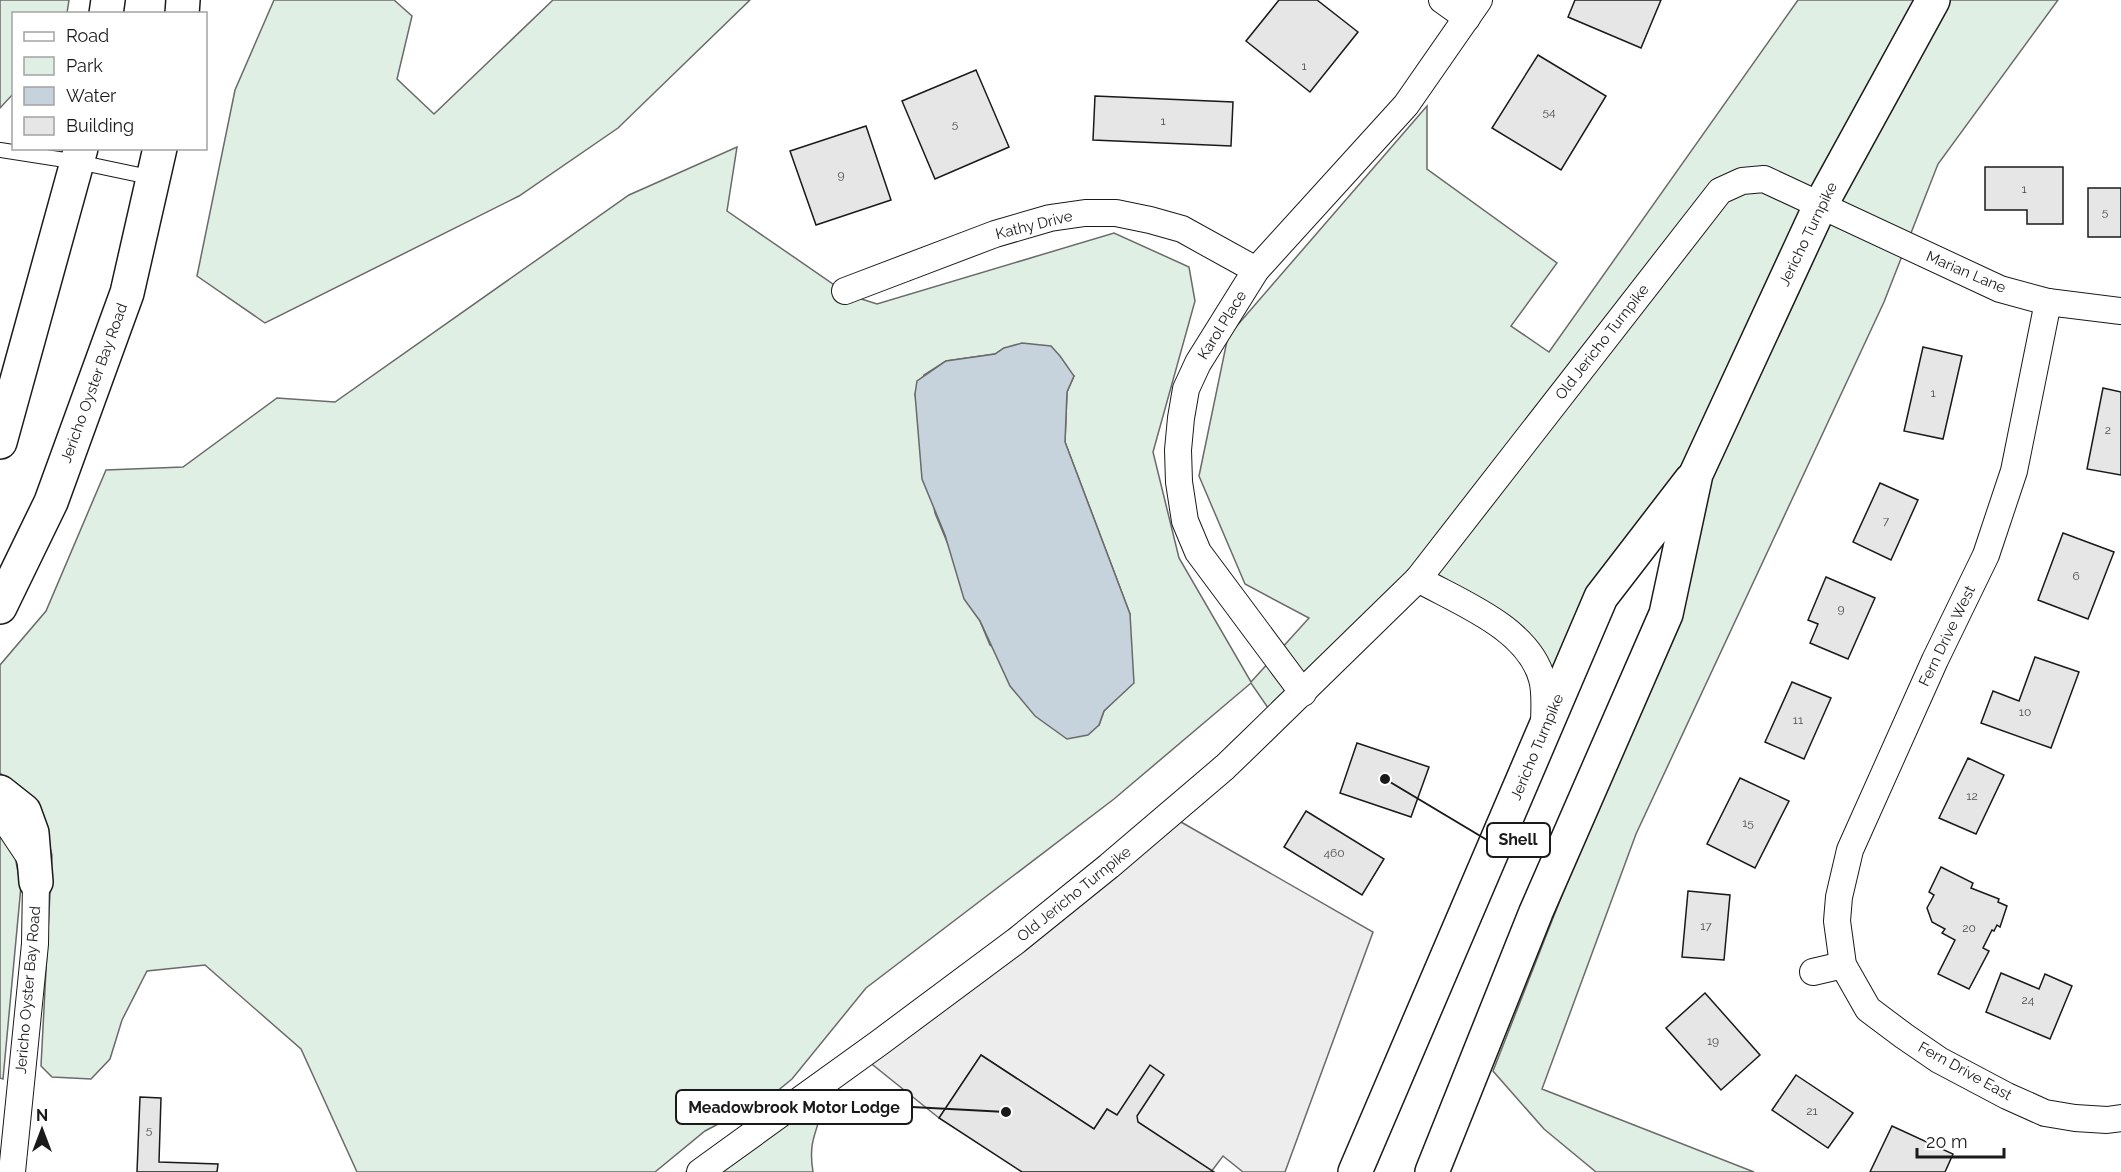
<svg xmlns="http://www.w3.org/2000/svg" width="2121" height="1172" viewBox="0 0 2121 1172" font-family="Raleway,sans-serif">
  <style>
    .green { fill: #e0efe3; stroke: #6a6a6a; stroke-width: 1.5; fill-rule: evenodd }
    .parking { fill: #ededed; stroke: #6a6a6a; stroke-width: 1.5 }
    .water { fill: #c6d2dc; stroke: #6a6a6a; stroke-width: 1.5 }
    .building { fill: #e6e6e6; stroke: #1a1a1a; stroke-width: 1.5 }
    .lines { fill: none; stroke-linecap: round; stroke-linejoin: round }
    .lane-casing { stroke: #1a1a1a; stroke-width: 16 }
    .street-casing { stroke: #1a1a1a; stroke-width: 28 }
    .primary-casing { stroke: #1a1a1a; stroke-width: 36 }
    .lane { stroke: #fff; stroke-width: 14 }
    .street { stroke: #fff; stroke-width: 26 }
    .primary { stroke: #fff; stroke-width: 33 }
    .labels { text-anchor: middle; dominant-baseline: central; stroke-width: 4.5; stroke-linejoin: round; paint-order: stroke }
    .number-label { font-size: 12px; fill: #4d4d4d }
    .street-label { font-size: 15px; fill: #1a1a1a; stroke: #fff }
    .leader { fill: none; stroke: #1a1a1a; stroke-width: 2 }
    .callout-dot { fill: #1a1a1a; stroke: #fff; stroke-width: 2 }
    .callout { fill: #fff; stroke: #1a1a1a; stroke-width: 2 }
    .callout-label { font-size: 16px; text-anchor: middle; font-weight: bold; fill: #1a1a1a }
  </style>
  <rect width="100%" height="100%" fill="#fff"/>
  <g class="green">
    <path d="M0,0h69l-2,13 -53,1 -1,80 -13,14z"/>
    <path d="M274,0h120l18,16 -15,63 37,35 119,-114h197l-132,128 -99,68 -254,127 -68,-47 38,-186z"/>
    <path d="M1798,0h260l-120,164 -54,138 -248,532 -94,255 212,83h-158l-52,-43 -51,-58 177,-451 27,-145 -99,122 -57,134 -2,-53 -20,-34 -100,-62 -142,139 -26,-38 -137,116 -248,189 -74,91 -21,17 -66,35 -50,41h-298l-56,-123 -96,-84 -58,6 -25,49 -12,39 -19,20 -39,-2 -11,-11 11,-211 -9,-33 -19,-30 -24,-19v-108l46,-54 60,-141 77,-3 94,-69 58,4 294,-207 108,-48 -10,64 122,84 28,9 237,-71 75,34 6,34 -42,151 26,106 72,124 58,-64 -64,-34 -46,-108 29,-140 199,-230v63l130,94 -46,63 38,26zM1004,348l70,28 -7,16 -2,50 65,172 -14,84 -12,13 -5,14 -109,-80 -55,-132 -20,-119 9,-19 22,-14 49,-7z"/>
    <path d="M0,833l15,24 6,29 -18,193 -3,-1z"/>
    <path d="M807,1115h14c-8,23 -12,33 -8,57h-127l22,-13 87,-41z"/>
  </g>
  <path class="parking" d="M1181,822l192,110 -88,240h-42l-20,-16 -12,16 -104,-63 -13,20 -113,-74 -42,63 -71,-57z"/>
  <path class="water" d="M1022,343l29,3 9,10 14,20 -7,16 -2,50 65,172 4,69 -30,28 -5,14 -11,10 -21,4 -32,-23 -25,-30 -30,-65 -16,-22 -19,-64 -23,-56 -7,-85 2,-13 29,-20 49,-7 9,-6z"/>
  <g class="building">
    <path d="M1279,0h38l41,32 -48,60 -64,-51z"/>
    <path d="M1575,0h86l-20,48 -73,-31z"/>
    <path d="M1538,55l68,41 -45,74 -69,-42z"/>
    <path d="M976,70l33,77 -74,32 -33,-78z"/>
    <path d="M1095,96l138,6 -2,44 -138,-6z"/>
    <path d="M866,126l25,74 -75,25 -26,-74z"/>
    <path d="M1985,167h78v57h-36v-14h-42z"/>
    <rect x="2088" y="188" width="33" height="49"/>
    <path d="M1923,347l39,9 -19,83 -39,-8z"/>
    <path d="M2103,388l18,4v83l-34,-6z"/>
    <path d="M1880,483l38,17 -27,60 -38,-18z"/>
    <path d="M2063,533l51,19 -26,67 -50,-19z"/>
    <path d="M1826,577l49,21 -27,61 -38,-16 8,-19 -10,-4z"/>
    <path d="M2035,657l44,15 -28,76 -70,-25 12,-32 26,10z"/>
    <path d="M1792,682l39,16 -27,61 -39,-17z"/>
    <path d="M1357,743l72,24 -18,50 -71,-24z"/>
    <path d="M1968,758l36,17 -28,59 -37,-16z"/>
    <path d="M1740,778l49,23 -34,67 -48,-24z"/>
    <path d="M1306,811l78,48 -22,36 -78,-48z"/>
    <path d="M1941,867l32,16 -2,5 28,11 -1,3 9,4 -7,21 -3,-2 -3,6 -2,-1 -9,18 6,3 -20,38 -31,-15 17,-34 -13,-7 3,-4 -13,-7 -5,-14 7,-13 -5,-3z"/>
    <path d="M1688,891l42,4 -6,65 -42,-3z"/>
    <path d="M2001,973l38,16 6,-15 27,12 -22,53 -64,-27z"/>
    <path d="M1705,993l55,62 -39,35 -55,-62z"/>
    <path d="M981,1055l113,74 13,-20 10,6 33,-50 14,10 -27,41 1,6 76,50h-192l-83,-54z"/>
    <path d="M1796,1075l57,38 -25,35 -56,-38z"/>
    <path d="M140,1097l21,1 -2,64 59,2 -1,8h-80z"/>
    <path d="M1892,1126l61,28 -8,18h-75z"/>
  </g>
  <g class="lines">
    <defs>
      <path id="lane" d="M0,150l78,12 76,16"/>
      <g id="street">
        <path d="M1442,0l25,18"/>
        <path d="M845,291l150,-57 55,-16 35,-5h31l34,7 32,9 74,41"/>
        <path d="M2048,302l-34,169 -28,84 -51,105 -85,190 -11,47 -2,24 6,44 25,44 36,27 35,24 68,36 38,17 30,5 32,2 14,-2"/>
        <path d="M1418,579c43,24 110,49 124,100 4,14 2,31 2,46"/>
        <path d="M1303,693l-105,-141 -13,-31 -6,-39 -1,-32 3,-32 5,-29 12,-26 58,-93 150,-165 73,-105"/>
        <path d="M0,819l7,4 22,33 7,26 -1,62 -23,228"/>
        <path d="M1813,972l30,-7"/>
        <path d="M700,1172l179,-129 137,-102 93,-75 116,-99 29,-28 164,-160 302,-388 22,-10 22,-2 236,110 48,13 73,9"/>
      </g>
      <g id="primary">
        <path d="M106,14l2,-14"/>
        <path d="M182,14l1,-14"/>
        <path d="M0,442l81,-294"/>
        <path d="M0,607l51,-105 76,-209 33,-145"/>
        <path d="M0,792l24,19 8,22 4,49"/>
        <path d="M1355,1172l246,-575 90,-117"/>
        <path d="M1432,1172l104,-260 130,-298 30,-140 124,-268 113,-206"/>
      </g>
    </defs>
    <use href="#lane" class="lane-casing"/>
    <use href="#street" class="street-casing"/>
    <use href="#primary" class="primary-casing"/>
    <use href="#lane" class="lane"/>
    <use href="#street" class="street"/>
    <use href="#primary" class="primary"/>
  </g>
  <g class="labels">
    <g class="number-label">
      <text x="1304" y="66">1</text>
      <text x="1549" y="112">54</text>
      <text x="1163" y="121">1</text>
      <text x="955" y="124">5</text>
      <text x="841" y="175">9</text>
      <text x="2024" y="189">1</text>
      <text x="2105" y="212">5</text>
      <text x="1933" y="393">1</text>
      <text x="2108" y="430">2</text>
      <text x="1886" y="521">7</text>
      <text x="2076" y="576">6</text>
      <text x="1841" y="609">9</text>
      <text x="2025" y="712">10</text>
      <text x="1798" y="720">11</text>
      <text x="1972" y="796">12</text>
      <text x="1748" y="823">15</text>
      <text x="1334" y="853">460</text>
      <text x="1706" y="926">17</text>
      <text x="1969" y="928">20</text>
      <text x="2028" y="1000">24</text>
      <text x="1713" y="1041">19</text>
      <text x="1812" y="1111">21</text>
      <text x="149" y="1130">5</text>
    </g>
    <g class="street-label">
      <text transform="translate(1034 225) rotate(-14)">Kathy Drive</text>
      <text transform="translate(1808 234) rotate(-64)">Jericho Turnpike</text>
      <text transform="translate(1966 272) rotate(23)">Marian Lane</text>
      <text transform="translate(1222 325) rotate(-58)">Karol Place</text>
      <text transform="translate(1602 342) rotate(-52)">Old Jericho Turnpike</text>
      <text transform="translate(94 383) rotate(-70)">Jericho Oyster Bay Road</text>
      <text transform="translate(1947 636) rotate(-64)">Fern Drive West</text>
      <text transform="translate(1537 747) rotate(-67)">Jericho Turnpike</text>
      <text transform="translate(1074 894) rotate(-39)">Old Jericho Turnpike</text>
      <text transform="translate(28 990) rotate(-85)">Jericho Oyster Bay Road</text>
      <text transform="translate(1965 1071) rotate(29)">Fern Drive East</text>
    </g>
  </g>
  <path class="leader" d="M1385 779L1487 840M1006 1112L912 1107"/>
  <g class="callout-dot">
    <circle cx="1385" cy="779" r="6"/>
    <circle cx="1006" cy="1112" r="6"/>
  </g>
  <g class="callout">
    <rect x="1487" y="823" width="63" height="34" rx="6"/>
    <rect x="676" y="1090" width="236" height="34" rx="6"/>
  </g>
  <g class="callout-label">
    <text x="1518" y="845">Shell</text>
    <text x="794" y="1113">Meadowbrook Motor Lodge</text>
  </g>
  <rect x="12" y="12" width="195" height="138" fill="#ffffff" stroke="#a3a3a3" stroke-width="1.5"/>
  <rect x="24" y="32" width="30" height="9" fill="#ffffff" stroke="#a3a3a3" stroke-width="1.5"/>
  <text x="66" y="42" font-size="18" fill="#1a1a1a">Road</text>
  <rect x="24" y="57" width="30" height="18" fill="#e0efe3" stroke="#a3a3a3" stroke-width="1.5"/>
  <text x="66" y="72" font-size="18" fill="#1a1a1a">Park</text>
  <rect x="24" y="87" width="30" height="18" fill="#c6d2dc" stroke="#a3a3a3" stroke-width="1.5"/>
  <text x="66" y="102" font-size="18" fill="#1a1a1a">Water</text>
  <rect x="24" y="117" width="30" height="18" fill="#e6e6e6" stroke="#a3a3a3" stroke-width="1.5"/>
  <text x="66" y="132" font-size="18" fill="#1a1a1a">Building</text>
  <g transform="translate(42 1130)" stroke="#ffffff" stroke-width="4.5" paint-order="stroke">
  <path d="M0-4.5L10 22L0 15L-10 22Z" fill="#1a1a1a"/>
  <text y="-9" font-size="16" font-weight="bold" text-anchor="middle" fill="#1a1a1a">N</text>
  </g>
  <path d="M1917 1148v9h87v-9" fill="none" stroke="#1a1a1a" stroke-width="3"/>
  <text x="1926" y="1148" font-size="18" fill="#1a1a1a" stroke="#ffffff" stroke-width="4.5" paint-order="stroke">20 m</text>
</svg>
